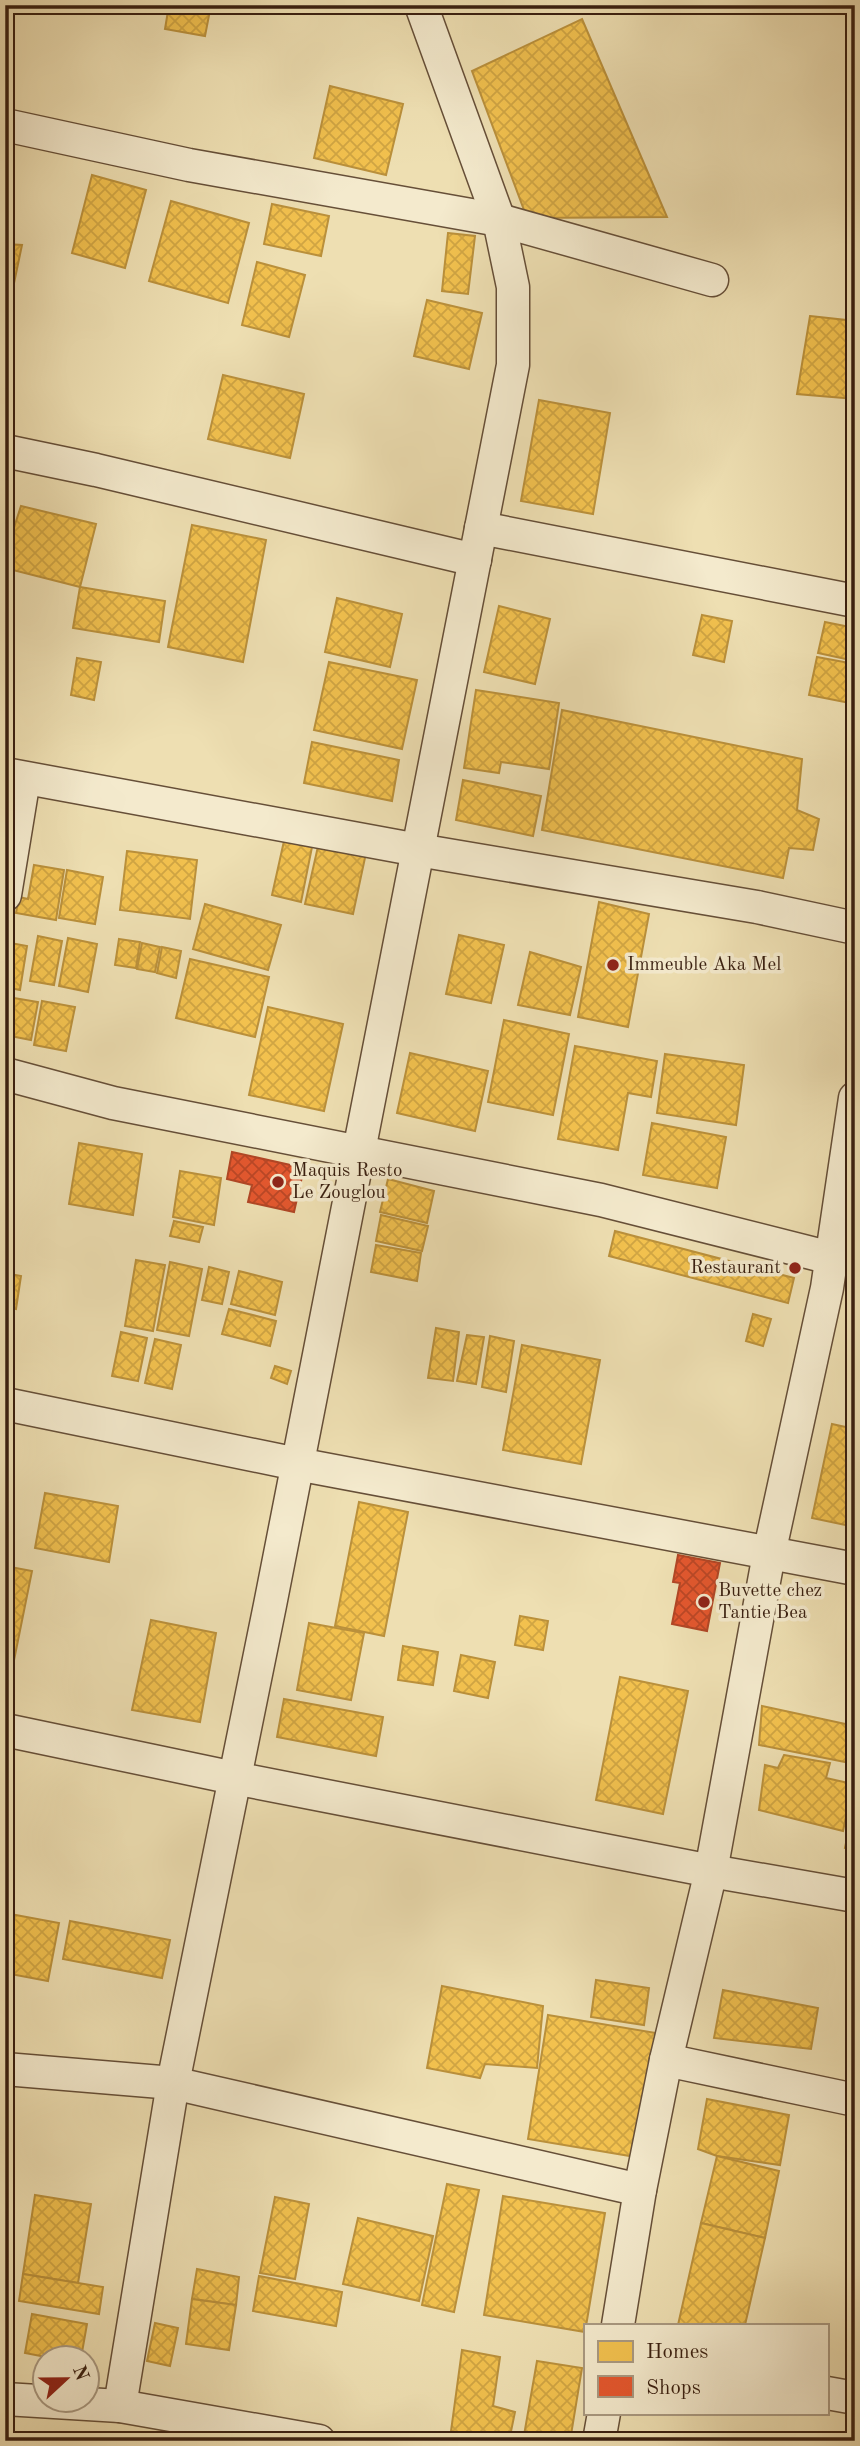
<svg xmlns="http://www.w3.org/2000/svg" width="860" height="2446" viewBox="0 0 860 2446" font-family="'Old Standard TT',serif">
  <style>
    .homes { fill: url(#homes-cross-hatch); stroke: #ba903b; stroke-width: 2 }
    .shops { fill: url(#shops-cross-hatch); stroke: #b14625; stroke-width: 2 }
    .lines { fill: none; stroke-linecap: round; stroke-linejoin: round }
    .street-casing { stroke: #664f38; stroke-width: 35 }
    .street { stroke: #f4eacd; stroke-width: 32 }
    .poi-dot { fill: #8f2418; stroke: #f4eacd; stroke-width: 2.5 }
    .labels { text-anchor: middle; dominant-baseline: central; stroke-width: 7; stroke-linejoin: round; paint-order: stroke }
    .poi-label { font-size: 19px; fill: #391f10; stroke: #f4eacd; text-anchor: start }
  </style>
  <defs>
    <pattern id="homes-cross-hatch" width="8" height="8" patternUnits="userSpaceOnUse" patternTransform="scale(1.75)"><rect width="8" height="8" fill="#f2c14e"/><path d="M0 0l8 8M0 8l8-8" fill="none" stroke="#d0a543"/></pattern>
    <pattern id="shops-cross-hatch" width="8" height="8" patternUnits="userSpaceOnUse" patternTransform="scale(1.75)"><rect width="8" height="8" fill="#e4572e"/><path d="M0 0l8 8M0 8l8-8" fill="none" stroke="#ba4726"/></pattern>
  </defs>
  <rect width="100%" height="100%" fill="#eedfb2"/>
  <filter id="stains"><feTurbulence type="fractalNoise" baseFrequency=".00286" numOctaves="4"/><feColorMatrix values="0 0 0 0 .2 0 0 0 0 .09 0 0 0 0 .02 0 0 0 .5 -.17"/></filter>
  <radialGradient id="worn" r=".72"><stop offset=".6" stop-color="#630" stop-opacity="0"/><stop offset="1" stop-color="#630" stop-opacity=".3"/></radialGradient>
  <g class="homes">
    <path d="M169,5h42l-6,31 -40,-7z"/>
    <path d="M582,19l85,198 -140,1 -55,-147z"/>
    <path d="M330,86l73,18 -17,71 -72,-17z"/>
    <path d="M92,175l54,15 -21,78 -53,-15z"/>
    <path d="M171,201l78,22 -21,80 -79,-22z"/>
    <path d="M272,204l57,12 -8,40 -57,-12z"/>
    <path d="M448,233l27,3 -7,58 -26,-3z"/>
    <path d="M5,244l17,1 -9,43 -8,-2z"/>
    <path d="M257,262l48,13 -16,62 -47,-12z"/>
    <path d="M427,300l55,13 -13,56 -55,-13z"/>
    <path d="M810,316l45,5v78l-58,-5z"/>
    <path d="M223,375l81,19 -14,64 -82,-19z"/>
    <path d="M539,400l71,13 -17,101 -72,-13z"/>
    <path d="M21,506l75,18 -16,63 -75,-19v-13z"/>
    <path d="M192,525l74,15 -23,122 -75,-15z"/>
    <path d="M80,587l85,14 -6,41 -86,-14z"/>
    <path d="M337,598l65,16 -12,53 -65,-15z"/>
    <path d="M499,606l51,13 -15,65 -51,-12z"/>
    <path d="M702,615l30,6 -8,41 -31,-7z"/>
    <path d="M825,622l30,6v33l-37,-8z"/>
    <path d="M817,657l38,7v40l-46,-9z"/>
    <path d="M77,658l24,4 -7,38 -23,-5z"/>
    <path d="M329,662l88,18 -15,69 -88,-19z"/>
    <path d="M476,690l83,13 -10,66 -48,-7 -2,11 -35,-5z"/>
    <path d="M562,710l240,49 -5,51 22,9 -6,31 -24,-2 -6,30 -241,-48z"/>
    <path d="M312,742l87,18 -7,41 -88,-18z"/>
    <path d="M463,780l78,16 -8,40 -77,-16z"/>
    <path d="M284,841l28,6 -11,55 -29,-7z"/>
    <path d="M319,842l47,11 -13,61 -48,-10z"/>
    <path d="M127,851l70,9 -7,59 -70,-9z"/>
    <path d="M34,865l30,5 -8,50 -40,-7 3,-16 9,2z"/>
    <path d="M67,870l36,7 -8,47 -36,-6z"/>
    <path d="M599,902l50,12 -21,113 -50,-10z"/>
    <path d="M205,904l76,21 -13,45 -75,-21z"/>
    <path d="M459,935l45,10 -13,58 -45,-9z"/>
    <path d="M38,936l24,5 -8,44 -24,-4z"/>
    <path d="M68,938l29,6 -9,48 -29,-6z"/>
    <path d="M119,939l21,3 -4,26 -21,-3z"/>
    <path d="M5,942l22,4 -7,44 -15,-3z"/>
    <path d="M142,943l18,4 -5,25 -18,-3z"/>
    <path d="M162,947l19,4 -5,27 -19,-5z"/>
    <path d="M530,952l51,15 -11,48 -52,-10z"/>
    <path d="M190,959l79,18 -14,60 -79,-19z"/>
    <path d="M8,997l30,5 -7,38 -26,-5z"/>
    <path d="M42,1001l33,6 -9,44 -32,-6z"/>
    <path d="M268,1007l75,17 -19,87 -75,-16z"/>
    <path d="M504,1020l65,14 -16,81 -65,-13z"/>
    <path d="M575,1046l82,15 -6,36 -23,-4 -10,57 -60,-11z"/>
    <path d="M410,1053l78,18 -13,60 -78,-18z"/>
    <path d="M665,1054l79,11 -8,60 -79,-12z"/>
    <path d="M652,1123l74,14 -9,51 -74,-13z"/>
    <path d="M79,1143l63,11 -9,61 -64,-11z"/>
    <path d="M180,1171l41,7 -7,47 -41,-8z"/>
    <path d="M388,1179l46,12 -7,32 -47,-11z"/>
    <path d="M381,1215l47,11 -6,25 -46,-10z"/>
    <path d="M174,1221l29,6 -4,15 -29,-6z"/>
    <path d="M615,1231l179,47 -6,25 -179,-47z"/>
    <path d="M376,1245l45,8 -4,28 -46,-9z"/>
    <path d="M136,1260l29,5 -12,66 -28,-5z"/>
    <path d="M170,1262l32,7 -13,67 -32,-6z"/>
    <path d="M209,1267l20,5 -7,32 -20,-4z"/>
    <path d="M239,1271l43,11 -7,33 -44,-11z"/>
    <path d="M5,1273l16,3 -5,33 -11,-2z"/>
    <path d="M229,1309l47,12 -6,25 -48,-12z"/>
    <path d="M753,1314l18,5 -8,27 -17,-5z"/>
    <path d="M436,1328l23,4 -6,49 -25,-3z"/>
    <path d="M121,1332l26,6 -9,43 -26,-5z"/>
    <path d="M467,1335l17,2 -8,47 -19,-3z"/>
    <path d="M490,1336l24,5 -8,51 -24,-5z"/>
    <path d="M155,1339l26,6 -9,44 -27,-6z"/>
    <path d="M522,1345l78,15 -19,104 -78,-14z"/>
    <path d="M275,1366l16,5 -4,13 -16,-6z"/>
    <path d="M832,1424l23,5v98l-43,-9z"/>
    <path d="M45,1493l73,13 -9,56 -74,-14z"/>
    <path d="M359,1502l49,10 -24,124 -49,-10z"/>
    <path d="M5,1566l27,5 -25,124h-2z"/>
    <path d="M520,1616l28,5 -5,29 -28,-5z"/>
    <path d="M151,1620l65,13 -16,89 -68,-12z"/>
    <path d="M309,1623l55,10 -13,67 -54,-10z"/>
    <path d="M403,1646l35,6 -5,33 -35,-5z"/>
    <path d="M461,1655l34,7 -7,36 -34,-7z"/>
    <path d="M620,1677l68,14 -25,123 -67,-14z"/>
    <path d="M284,1699l99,18 -7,39 -99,-19z"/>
    <path d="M762,1706l93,20v38l-96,-19z"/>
    <path d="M784,1755l46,8 -4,15 27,6 -10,47 -84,-21 6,-45 13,3z"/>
    <path d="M855,1797v53l-10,-2z"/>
    <path d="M5,1913l54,10 -11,58 -43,-8z"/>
    <path d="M70,1921l100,19 -8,38 -99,-19z"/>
    <path d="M596,1980l53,8 -5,37 -53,-8z"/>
    <path d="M442,1986l101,20 -6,62 -52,-4 -5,14 -53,-10z"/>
    <path d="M723,1990l95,18 -7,41 -97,-11z"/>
    <path d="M548,2015l108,18 -20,124 -108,-18z"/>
    <path d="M707,2099l82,16 -9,50 -63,-9 -19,-7z"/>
    <path d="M717,2156l62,15 -14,67 -64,-15z"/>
    <path d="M447,2184l32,6 -25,122 -32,-7z"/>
    <path d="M35,2195l56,9 -13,79 -55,-9z"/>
    <path d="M503,2196l102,17 -20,119 -101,-17z"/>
    <path d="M275,2197l34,7 -14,75 -35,-6z"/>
    <path d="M358,2218l75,18 -14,65 -76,-17z"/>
    <path d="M701,2223l64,15 -20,87h-67z"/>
    <path d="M197,2269l42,8 -3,28 -44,-6z"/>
    <path d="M23,2274l80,13 -4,27 -80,-13z"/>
    <path d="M259,2276l83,16 -6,34 -83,-15z"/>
    <path d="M192,2299l44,6 -7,45 -43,-6z"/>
    <path d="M32,2314l55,10 -6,34h-30l-26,-5z"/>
    <path d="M155,2323l23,5 -8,38 -23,-5z"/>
    <path d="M462,2350l38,7 -7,49 22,6 -6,29h-32l-26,-10z"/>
    <path d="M537,2361l45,7 -12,73h-47z"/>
  </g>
  <g class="shops">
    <path d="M232,1152l72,16 -10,44 -46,-10 4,-17 -25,-6z"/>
    <path d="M678,1555l42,8 -13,68 -35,-7 8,-41 -7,-1z"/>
  </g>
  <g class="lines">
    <defs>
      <g id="street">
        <path d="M5,125l184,40 310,55 213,60"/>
        <path d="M5,451l91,19 379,90"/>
        <path d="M481,528l374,73"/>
        <path d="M5,774l413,76 339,57 98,21"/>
        <path d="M5,895l19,-116"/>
        <path d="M5,1074l108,29 488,97 230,58"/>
        <path d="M5,1404l292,60 558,105"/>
        <path d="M5,1730l229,48 477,93 144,25"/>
        <path d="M666,2060l189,40"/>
        <path d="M5,2069l168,14 467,107"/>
        <path d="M618,2325l22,-135 26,-130 45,-189 58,-317 58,-266 28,-190"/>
        <path d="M827,2393l28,5"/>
        <path d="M5,2399l115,7 199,35"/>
        <path d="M120,2406l53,-323 97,-478 243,-1240v-78l-14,-67 -78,-215"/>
        <path d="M599,2441l5,-28"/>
      </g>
    </defs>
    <use href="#street" class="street-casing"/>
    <use href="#street" class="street"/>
  </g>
  <g class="poi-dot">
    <circle cx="613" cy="965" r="7"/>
    <circle cx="278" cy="1182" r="7"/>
    <circle cx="795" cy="1268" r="7"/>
    <circle cx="704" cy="1602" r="7"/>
  </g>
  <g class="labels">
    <g class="poi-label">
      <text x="627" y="965">Immeuble Aka Mel</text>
      <text x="292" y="1171">Maquis Resto<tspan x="292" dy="22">Le Zouglou</tspan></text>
      <text x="781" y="1268" text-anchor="end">Restaurant</text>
      <text x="718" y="1591">Buvette chez<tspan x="718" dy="22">Tantie Bea</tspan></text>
    </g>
  </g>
  <rect width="860" height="2446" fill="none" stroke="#eedfb2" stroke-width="28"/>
  <rect x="7" y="7" width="846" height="2432" fill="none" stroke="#391f10" stroke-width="3.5"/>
  <rect x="14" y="14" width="832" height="2418" fill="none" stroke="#391f10" stroke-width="2"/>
  <rect x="584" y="2324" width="245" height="91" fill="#f4eacd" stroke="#a99981" stroke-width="2"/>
  <rect x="598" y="2341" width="35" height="21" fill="#f2c14e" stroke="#a99981" stroke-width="2"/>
  <text x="646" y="2358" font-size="21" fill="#391f10">Homes</text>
  <rect x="598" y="2376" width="35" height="21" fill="#e4572e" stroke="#a99981" stroke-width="2"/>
  <text x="646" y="2394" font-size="21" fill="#391f10">Shops</text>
  <g transform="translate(66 2379) rotate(68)"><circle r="33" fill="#f4eacd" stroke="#a99981" stroke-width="2"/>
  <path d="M0-5L12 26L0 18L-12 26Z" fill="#8f2418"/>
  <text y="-10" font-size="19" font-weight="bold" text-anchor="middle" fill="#391f10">N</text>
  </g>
  <rect width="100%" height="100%" filter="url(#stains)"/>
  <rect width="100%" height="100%" fill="url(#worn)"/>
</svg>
